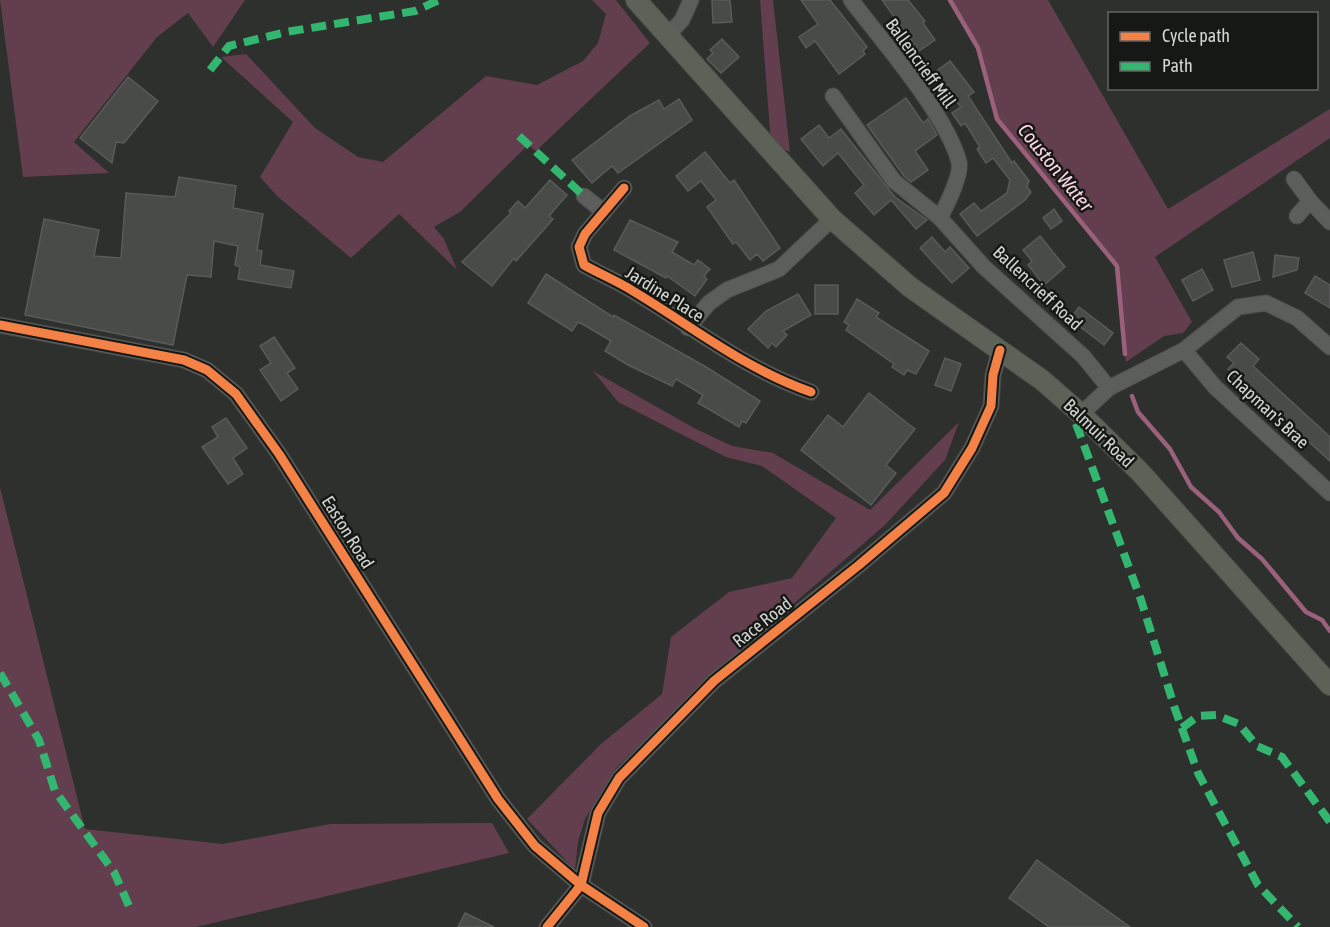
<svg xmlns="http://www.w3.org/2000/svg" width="1330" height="927" viewBox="0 0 1330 927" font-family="'Asap Condensed',sans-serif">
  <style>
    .green { fill: #633e4f }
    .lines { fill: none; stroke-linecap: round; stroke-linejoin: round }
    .stream { stroke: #9b607c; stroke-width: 4.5 }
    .building { fill: #484b48; stroke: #595b59; stroke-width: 1.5 }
    .minor-casing { stroke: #4b4d4a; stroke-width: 17 }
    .major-casing { stroke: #4b4d4a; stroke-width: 22 }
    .minor { stroke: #5c5e5b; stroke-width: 15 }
    .major { stroke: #5c6258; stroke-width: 20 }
    .quiet { stroke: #33b770; stroke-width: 8; stroke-dasharray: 15 8; stroke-linecap: butt }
    .cycleway-casing { stroke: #161815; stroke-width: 13 }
    .cycleway { stroke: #f48246; stroke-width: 9 }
    .labels { text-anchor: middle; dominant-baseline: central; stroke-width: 5; stroke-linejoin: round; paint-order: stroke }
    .street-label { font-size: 18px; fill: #d4d7d3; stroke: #161815 }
    .water-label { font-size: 20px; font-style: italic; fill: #fdd6e7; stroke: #161815 }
  </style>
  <rect width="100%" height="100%" fill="#2d302c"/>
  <g class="green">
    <path d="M0,0h245l-32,47 -25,-34 -31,24 -83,105 35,31 -86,4z"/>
    <path d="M592,0h24l34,43 -114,108 -8,-6 -68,67 -26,15 10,12 13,31 -58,-56 -48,44 -74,-62 -17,-19 33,-55 -72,-65 25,-3 69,74 43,29 25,5 103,-86 51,9 46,-24 15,-18 8,-29z"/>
    <path d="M760,0h13l17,152 -19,-8z"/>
    <path d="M950,0h98l120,209 162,-100v29l-175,119 37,65 -9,11 -19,3 -38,26 -9,-97 -120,-146 -19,-71z"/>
    <path d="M593,371l101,57 38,18 41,7 97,57 89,-88 -14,38 -60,65 -143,123 -126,120 -31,51 -7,23 -3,28 -48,-51 74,-75 61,-50 9,-57 58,-45 63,-14 44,-60 -74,-52 -36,-9 -108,-55z"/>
    <path d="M0,487l85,342 138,15 107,-20 162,-1 17,30 -313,74h-196z"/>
  </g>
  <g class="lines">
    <g class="stream">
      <path d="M950,0l28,48 19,71 120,147 8,88"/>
      <path d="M1132,396l6,16 32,37 21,38 28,25 19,26 24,21 44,53 16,8 8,11"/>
    </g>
  </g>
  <g class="building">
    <path d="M712,0h18l2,22 -19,1z"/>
    <path d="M801,0h29l37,47 -4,4 2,3 -26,20 -24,-33 -9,7 -7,-11 19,-13z"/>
    <path d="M882,0h26l17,21 -2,2 12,17 -16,11z"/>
    <path d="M722,39l17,18 -18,16 -14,-14 6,-6 -3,-3z"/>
    <path d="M950,61l24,31 -6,4 44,67 2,-2 15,20 -2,6 4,5 -6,8 -48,36 -17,-22 14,-11 7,8 26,-18 3,-13 -17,-22 -7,5 -9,-14 3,-2 -15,-24 -4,3 -9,-13 9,-6 -27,-34z"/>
    <path d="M128,77l30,24 -34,42 -8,-1 -4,21 -32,-25z"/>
    <path d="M906,98l17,25 5,-4 9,16 -22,16 13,19 -17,12 -7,-6 -37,-51z"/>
    <path d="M679,99l13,21 -74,53 -6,-7 -20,17 -20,-23 58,-44 29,-16 5,9z"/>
    <path d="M819,125l10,13 12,-9 54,68 32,23 -11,9 -25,-29 -17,15 -19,-22 9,-8 -26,-32 -15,13 -22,-27z"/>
    <path d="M705,152l25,31 4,-3 6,9 40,59 -17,13 -6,-7 -7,6 -14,-18 -3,2 -26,-37 9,-7 -15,-19 -13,10 -12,-15z"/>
    <path d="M179,177l57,9 -3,22 30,6 -6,36 5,1 -2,14 34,6 -3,17 -53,-9 2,-12 -5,-2 3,-19 -24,-5 -3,36 -24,-2 -14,70 -148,-30 19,-96 55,11 -5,26 27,2 5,-65 49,4z"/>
    <path d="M550,180l17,15 -18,21 4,3 -37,42 -2,-3 -22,28 -30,-24 49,-49 -2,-2 9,-10 7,7z"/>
    <path d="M1054,209l8,12 -11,8 -8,-11z"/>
    <path d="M630,220l48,22 -6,10 22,13 4,-5 12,9 -6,7 3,3 -12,17 -28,-20 -1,2 -52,-28z"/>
    <path d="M1040,236l25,31 -21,18 -16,-20 4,-4 -9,-11z"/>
    <path d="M932,237l13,15 5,-5 19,21 -17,15 -32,-35z"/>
    <path d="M1253,252l7,28 -28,7 -8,-27z"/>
    <path d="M1275,255l24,3 -2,12 -24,7z"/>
    <path d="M1202,269l11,21 -20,11 -11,-21z"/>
    <path d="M546,274l67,43 1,-2 92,52 54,34 -14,22 -4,-2 -3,6 -41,-24 5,-8 -27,-16 -4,7 -44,-21 -23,-14 6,-10 -25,-15 -8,-4 -6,9 -44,-28z"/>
    <path d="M1315,276l15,9v23l-25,-15z"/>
    <rect x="815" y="285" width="23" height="29"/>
    <path d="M798,294l13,21 -28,16 4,4 -11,12 -4,-4 -4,5 -20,-19 18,-18z"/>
    <path d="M857,299l22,14 -3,4 53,34 -13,23 -9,-4 -3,5 -12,-8 2,-3 -48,-34 3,-5 -5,-3z"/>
    <path d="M1079,307l34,26 -9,12 -34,-26z"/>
    <path d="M274,337l21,31 -8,5 11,16 -17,12 -21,-31 11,-7 -11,-17z"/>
    <path d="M1241,343l18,16 -6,7 77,71v24l-21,-19 -2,2 -79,-75 6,-6 -7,-6z"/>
    <path d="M945,358l16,6 -10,27 -16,-6z"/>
    <path d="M869,393l46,36 -29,36 10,8 -25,32 -70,-55 27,-35 15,12z"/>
    <path d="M226,418l21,30 -14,10 10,16 -15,10 -26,-37 16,-10 -6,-10z"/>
    <path d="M1037,860l93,67h-81l-40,-29z"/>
    <path d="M465,913l29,14h-36z"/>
  </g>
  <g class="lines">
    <defs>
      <g id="minor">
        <path d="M851,0c31,41 96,115 108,162 3,13 -13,44 -19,56"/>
        <path d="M668,35l14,-15 9,-20"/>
        <path d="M833,96l61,85 46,37 44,49 99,89 26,32"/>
        <path d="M1294,179l16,22 -13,15"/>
        <path d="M624,188l-39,46 -6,13 5,18c16,9 33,16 49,26 60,36 112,78 178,101"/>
        <path d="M584,196l20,16"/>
        <path d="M1310,201l20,21"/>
        <path d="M0,325l184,35 23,10 29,24 43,60 219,345 37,47 46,39 63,42"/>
        <path d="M688,328l21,-25 18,-13 52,-21 53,-50"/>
        <path d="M1184,350l31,37 115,106"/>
        <path d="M1081,414l28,-26 75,-38 54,-43 28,-4 31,15 33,29"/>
        <path d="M547,927l34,-42 17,-72 21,-35 95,-97 145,-116 85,-72 28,-45 19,-42 2,-31 7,-25"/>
      </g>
      <path id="major" d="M636,0l196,219 78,68 132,93 39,34 59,58 190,213"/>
    </defs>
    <use href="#minor" class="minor-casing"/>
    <use href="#major" class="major-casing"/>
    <use href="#minor" class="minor"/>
    <use href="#major" class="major"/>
    <g class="quiet">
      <path d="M210,70l19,-24 57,-14 129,-21 24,-11"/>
      <path d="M519,136l65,60"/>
      <path d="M1068,402l73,198 34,109 23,64 60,112 40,42"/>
      <path d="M0,673l39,67 16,51 59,81 15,34"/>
      <path d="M1182,728l16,-12 18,-1 23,9 18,22 25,11 48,65"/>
    </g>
    <defs>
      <g id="cycleway">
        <path d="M624,188l-39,46 -6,13 5,18c16,9 33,16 49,26 60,36 112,78 178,101"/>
        <path d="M0,325l184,35 23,10 29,24 43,60 219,345 37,47 46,39 63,42"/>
        <path d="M547,927l34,-42 17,-72 21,-35 95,-97 145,-116 85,-72 28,-45 19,-42 2,-31 7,-25"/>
      </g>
    </defs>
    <use href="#cycleway" class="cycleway-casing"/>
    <use href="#cycleway" class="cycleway"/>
  </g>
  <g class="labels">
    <g class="street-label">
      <text transform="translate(921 63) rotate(54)">Ballencrieff Mill</text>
      <text transform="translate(1038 288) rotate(43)">Ballencrieff Road</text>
      <text transform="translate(665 294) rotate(32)">Jardine Place</text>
      <text transform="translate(1268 409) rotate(43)">Chapman's Brae</text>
      <text transform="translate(1099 433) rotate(44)">Balmuir Road</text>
      <text transform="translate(348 532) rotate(58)">Easton Road</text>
      <text transform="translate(762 622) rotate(-38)">Race Road</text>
    </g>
    <g class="water-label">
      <text transform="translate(1056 167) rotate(51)">Couston Water</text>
    </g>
  </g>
  <rect x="1108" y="12" width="210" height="78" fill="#161815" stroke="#626461" stroke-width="1.5"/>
  <rect x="1120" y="32" width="30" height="9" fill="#f48246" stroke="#626461" stroke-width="1.5"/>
  <text x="1162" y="42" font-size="18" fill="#d4d7d3">Cycle path</text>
  <rect x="1120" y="62" width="30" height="9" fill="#33b770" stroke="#626461" stroke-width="1.5"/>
  <text x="1162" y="72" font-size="18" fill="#d4d7d3">Path</text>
</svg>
